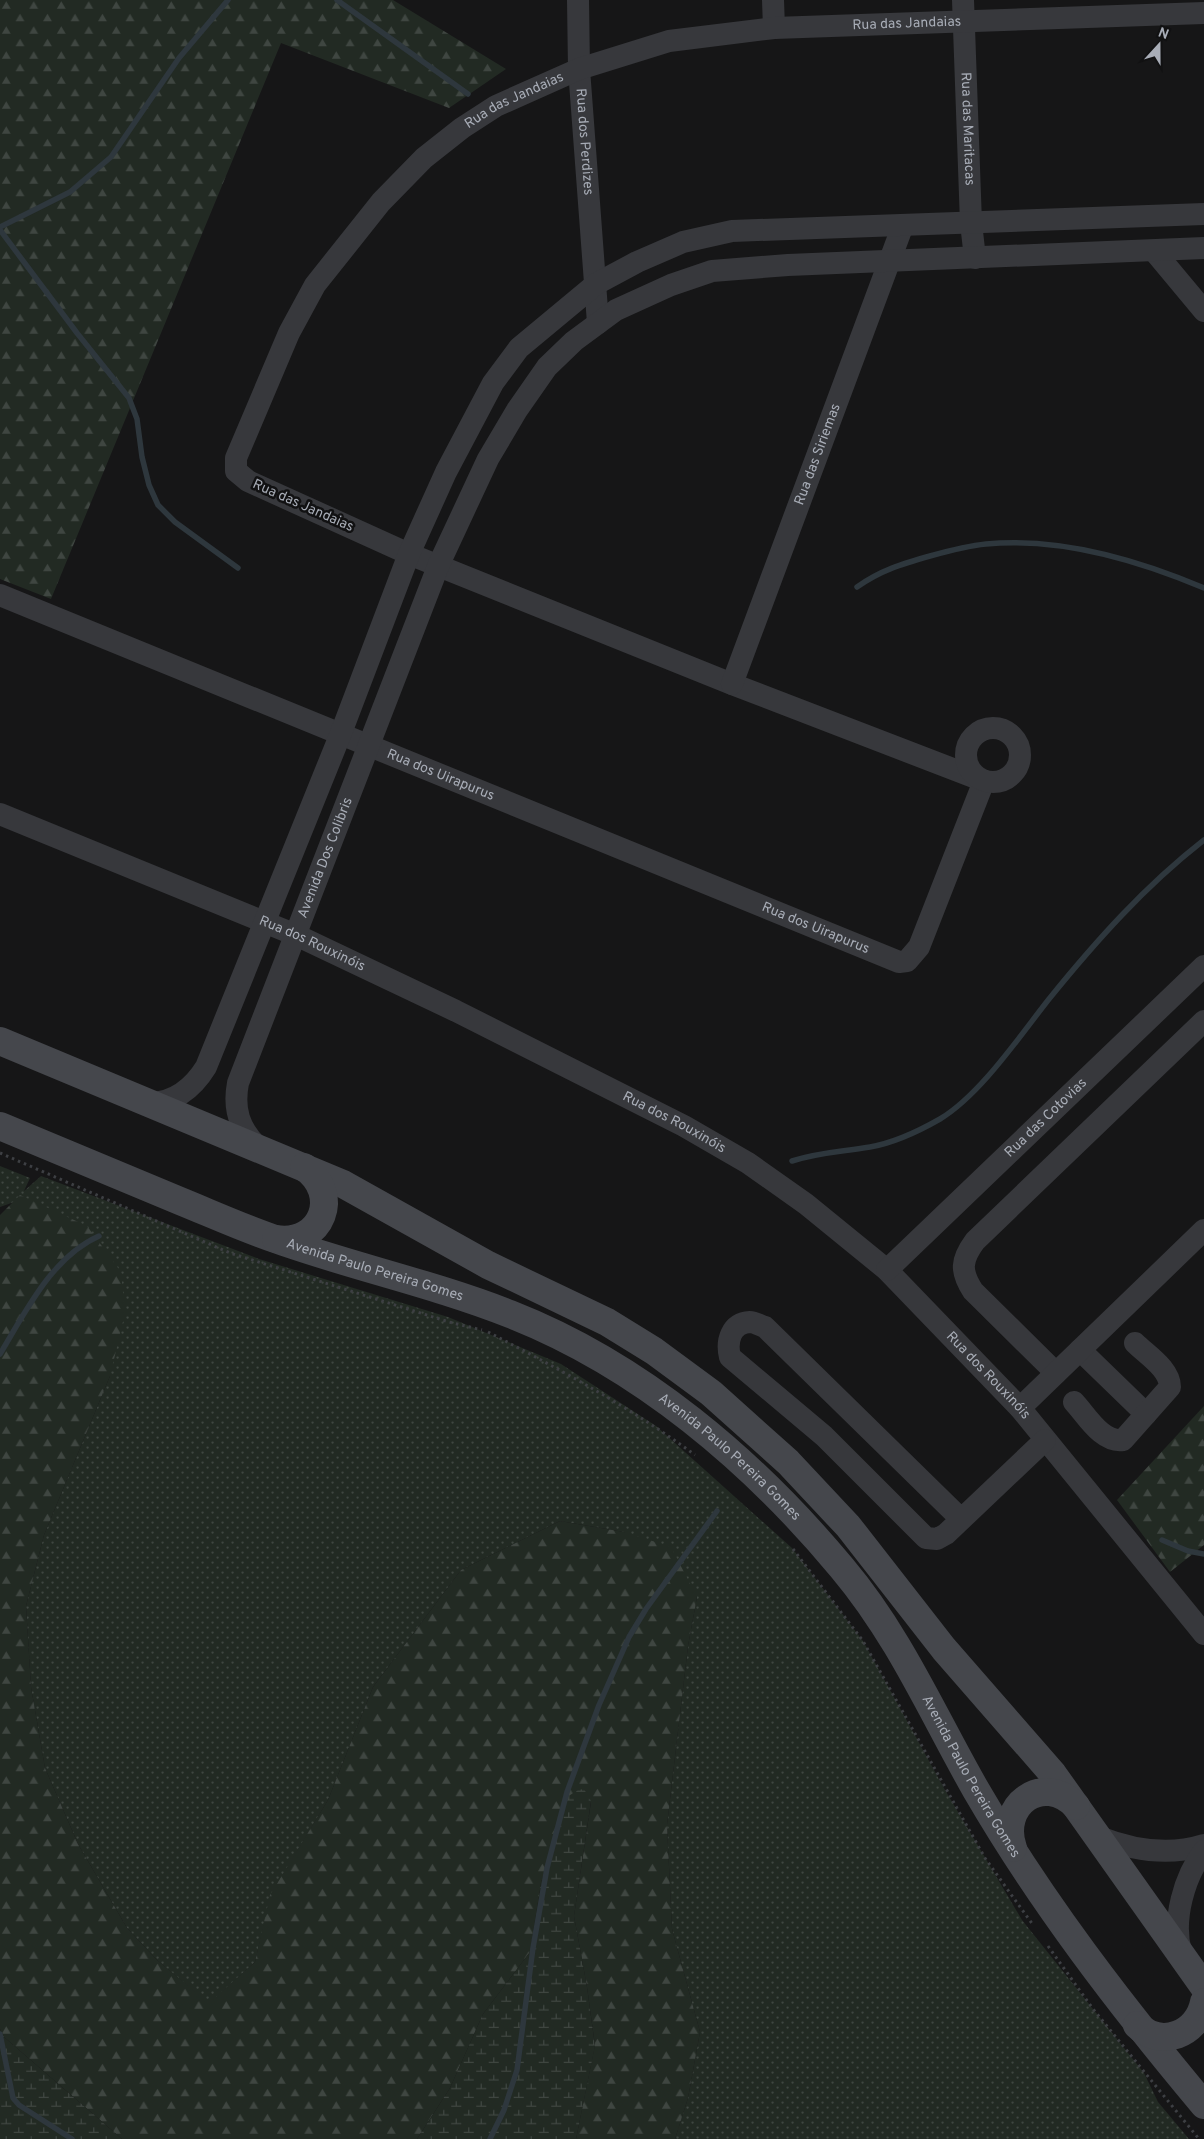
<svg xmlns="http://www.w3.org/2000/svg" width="1204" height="2139" viewBox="0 0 1204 2139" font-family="Overpass,sans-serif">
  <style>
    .grass { fill: url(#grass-dots) }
    .forest { fill: url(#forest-firs) }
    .wetland { fill: url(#wetland-marsh) }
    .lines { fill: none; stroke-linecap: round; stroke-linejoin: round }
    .stream { stroke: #2e373d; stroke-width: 5.5 }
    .path { stroke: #3d3f43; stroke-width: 3; stroke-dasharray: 2.5 4; stroke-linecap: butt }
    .minor { stroke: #37383c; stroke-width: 22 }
    .secondary { stroke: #45474c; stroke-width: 28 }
    .labels { text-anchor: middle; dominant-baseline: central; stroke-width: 5; stroke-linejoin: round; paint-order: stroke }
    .street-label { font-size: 14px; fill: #a8adb7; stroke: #111112 }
  </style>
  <defs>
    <pattern id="grass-dots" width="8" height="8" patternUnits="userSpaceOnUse" patternTransform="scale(1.25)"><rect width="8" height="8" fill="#222a23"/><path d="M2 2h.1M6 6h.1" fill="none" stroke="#3f4641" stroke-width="1.8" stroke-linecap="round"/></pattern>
    <pattern id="forest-firs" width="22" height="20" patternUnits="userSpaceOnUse" patternTransform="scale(1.25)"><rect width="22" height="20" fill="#222a23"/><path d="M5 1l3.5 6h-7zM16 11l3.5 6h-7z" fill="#3f4641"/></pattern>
    <pattern id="wetland-marsh" width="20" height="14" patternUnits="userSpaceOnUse" patternTransform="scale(1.25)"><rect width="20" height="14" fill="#222a23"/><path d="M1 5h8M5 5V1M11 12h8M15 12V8" fill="none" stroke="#3f4641"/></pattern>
  </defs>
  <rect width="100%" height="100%" fill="#161617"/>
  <path class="grass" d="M0,1166l30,12 -6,13 17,-15 218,83 189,58 113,47 95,62 136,122 71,93 82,149 77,130 122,153 14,29 31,37h-514l13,-41 12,-66 -28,-103 -5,-104 21,-179 9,-49 -73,-65 -64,-11 -99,49 -88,117 -45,113 -57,95 -16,67 -46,42 -52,-44 -30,-32 -49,-84 -33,-76 -14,-81 -5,-81 18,-71 66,-159 -90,-176 -20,7z"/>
  <g class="forest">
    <path d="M0,0h393l113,69 -57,39 -168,-65 -230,556 -51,-20z"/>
    <path d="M20,1195l67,31 34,46 4,41 -15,63 -66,159 -18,71 5,81 14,81 33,76 49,84 30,32 52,43 46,-41 15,-67 58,-95 45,-113 88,-117 99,-49 64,11 47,15 26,50 -9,49 -21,179 5,104 28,103 -12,66 -13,41h-99l19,-94 -8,-58 -13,-71 17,-114 -29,8 -21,73 -11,69 -47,62 -33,74 -33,51h-295l-118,-102 -4,-8v-814z"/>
    <path d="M1204,1406v139l-34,27 -53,-72z"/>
  </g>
  <g class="wetland">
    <path d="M584,1789l7,12 -17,115 13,71 8,59 -19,93h-159l33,-51 33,-74 47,-62 11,-69 21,-73 5,-13 11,-7z"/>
    <path d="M0,2029l4,8 118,102h-122z"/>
  </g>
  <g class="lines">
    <g class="stream">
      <path d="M337,0l131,94"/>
      <path d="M0,227l70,-35 41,-35 68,-99 49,-58"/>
      <path d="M0,230l77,103 52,65 8,21 5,38 7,28 9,20 17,17 63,46"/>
      <path d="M857,587c24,-17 45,-23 73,-31 18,-5 36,-10 56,-12 72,-7 152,16 218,44"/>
      <path d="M792,1161c29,-9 49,-9 78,-14 23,-4 49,-16 70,-28 40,-24 79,-82 109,-120 47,-58 96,-113 155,-159"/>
      <path d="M0,1354c26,-43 52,-97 99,-118"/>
      <path d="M1162,1540l26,11 16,3"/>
      <path d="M0,2034l13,64 6,7 53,34"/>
      <path d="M490,2139l14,-29 13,-40 16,-122 14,-80 20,-76 32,-87 30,-68 17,-28 71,-98"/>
    </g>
    <g class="path">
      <path d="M0,1153l230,100 219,69 33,8"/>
      <path d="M488,1332c71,37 142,75 207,123"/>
      <path d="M793,1549l70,92 122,217 48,67"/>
      <path d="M1048,1946l45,63 106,130"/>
    </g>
    <g class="minor">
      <path id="s1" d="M578,0l1,69 19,254"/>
      <path d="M773,0l1,28"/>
      <path id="s2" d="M963,0l8,223 4,35"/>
      <path d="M1154,251l50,60"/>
      <path id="s3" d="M0,595l899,367 8,-1 12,-14 65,-166 -252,-97 -323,-130 -161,-73 -12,-10v-13l53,-125 26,-48 66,-83 43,-44 38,-30 34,-22 83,-37 90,-28 105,-13 430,-15"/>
      <path id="s4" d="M732,684l171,-459"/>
      <circle cx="993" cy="755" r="27"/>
      <path id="s5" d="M0,814l296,121 160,76 228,115 64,37 58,41 81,66 133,138 184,226"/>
      <path d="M151,1103c24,-1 42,-15 55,-36l135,-334 68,-179 37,-82 47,-89 26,-35 77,-64 41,-22 46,-20 49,-11 472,-17"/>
      <path id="s6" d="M258,1147c-19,-18 -25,-38 -20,-64l201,-519 49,-105 29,-49 30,-43 27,-26 42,-31 55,-25 41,-14 76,-6 416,-17"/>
      <path id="s7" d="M887,1270l317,-304"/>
      <path d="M1080,1350l66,64"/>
      <path d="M1056,1373l-83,-82c-13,-20 -12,-31 2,-50l229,-220"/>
      <path d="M1074,1402c13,14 28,41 49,38l47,-53c0,-18 -23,-32 -35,-44"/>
      <path d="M1020,1408l184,-178"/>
      <path d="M961,1519l-196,-192c-4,-1 -10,-5 -15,-5 -19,1 -24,19 -20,35l94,79 102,102 11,1 9,-5 99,-94"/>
      <path d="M1099,1837c33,13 70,19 105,8"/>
      <path d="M1181,1952c-9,-32 3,-75 23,-101"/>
    </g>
    <g class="secondary">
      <path d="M0,1041l343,143 145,81 119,57 47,29 57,42 77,69 60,64 96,123 109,125 151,213"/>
      <path id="s8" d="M0,1126c60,25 120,50 180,75 32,13 65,28 98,39 76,27 156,44 232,74 130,51 243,147 332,254 58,69 90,145 134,222 65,112 145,216 228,315"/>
      <path d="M276,1239c46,7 66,-45 28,-72"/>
      <path d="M1013,1848c-15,-43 30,-76 63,-42"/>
      <path d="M1137,2025c24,24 61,9 67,-23"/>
    </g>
  </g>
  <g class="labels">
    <g class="street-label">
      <text stroke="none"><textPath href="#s3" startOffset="2870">Rua das Jandaias</textPath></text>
      <text stroke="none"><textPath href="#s3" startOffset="2465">Rua das Jandaias</textPath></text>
      <text stroke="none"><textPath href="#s2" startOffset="129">Rua das Maritacas</textPath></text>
      <text stroke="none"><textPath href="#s1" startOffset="142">Rua dos Perdizes</textPath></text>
      <text stroke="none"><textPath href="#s4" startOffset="245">Rua das Siriemas</textPath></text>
      <text transform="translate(303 506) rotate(24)">Rua das Jandaias</text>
      <text stroke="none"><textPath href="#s3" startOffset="476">Rua dos Uirapurus</textPath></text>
      <text stroke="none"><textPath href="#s6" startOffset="312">Avenida Dos Colibris</textPath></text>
      <text stroke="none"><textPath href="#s3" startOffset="881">Rua dos Uirapurus</textPath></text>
      <text stroke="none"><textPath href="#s5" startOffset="338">Rua dos Rouxinóis</textPath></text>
      <text stroke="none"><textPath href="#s7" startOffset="220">Rua das Cotovias</textPath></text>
      <text stroke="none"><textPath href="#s5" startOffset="742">Rua dos Rouxinóis</textPath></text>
      <text stroke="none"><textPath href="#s8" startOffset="402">Avenida Paulo Pereira Gomes</textPath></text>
      <text stroke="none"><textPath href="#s5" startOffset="1148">Rua dos Rouxinóis</textPath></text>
      <text stroke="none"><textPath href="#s8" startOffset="808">Avenida Paulo Pereira Gomes</textPath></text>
      <text stroke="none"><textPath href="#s8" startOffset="1212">Avenida Paulo Pereira Gomes</textPath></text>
    </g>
  </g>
  <g transform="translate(1159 45) rotate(21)" stroke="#111112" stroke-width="4" paint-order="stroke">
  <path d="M0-4L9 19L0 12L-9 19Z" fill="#a8adb7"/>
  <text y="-8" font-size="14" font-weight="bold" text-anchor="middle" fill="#a8adb7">N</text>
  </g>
</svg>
